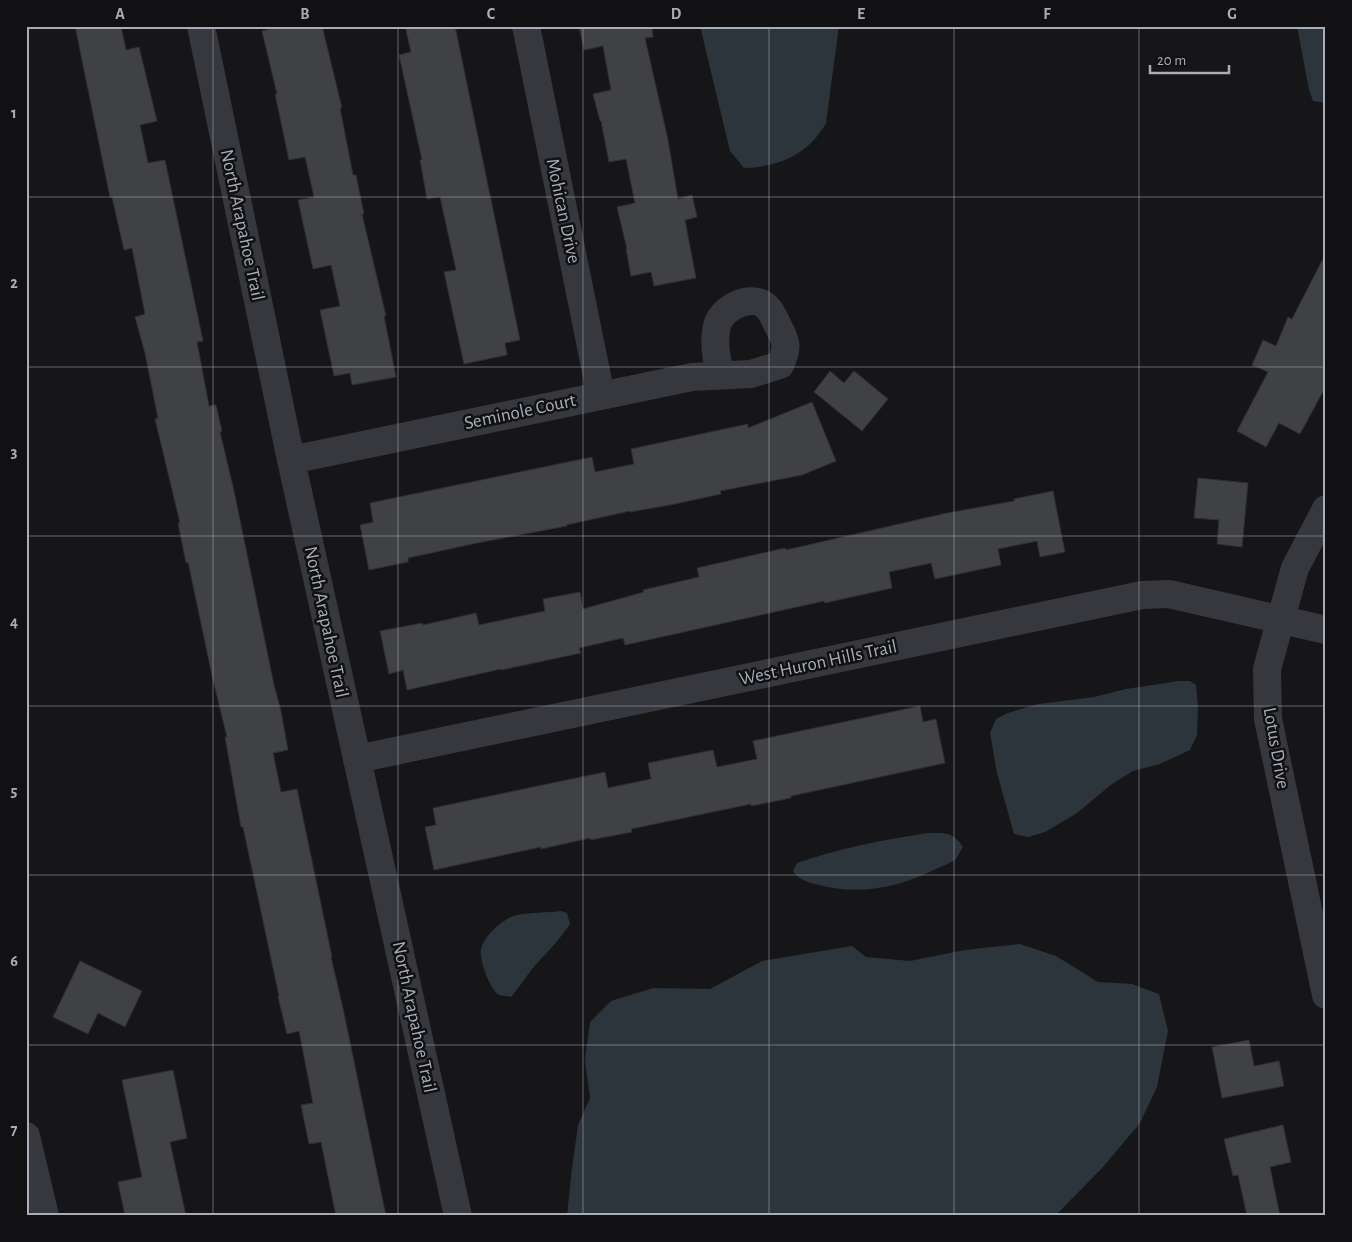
<svg xmlns="http://www.w3.org/2000/svg" width="1352" height="1242" viewBox="0 0 1352 1242" font-family="'Alegreya Sans',sans-serif">
  <style>
    .water { fill: #2c353c }
    .building { fill: #404145; stroke: #303034 }
    .lines { fill: none; stroke-linecap: round; stroke-linejoin: round }
    .street { stroke: #37383d; stroke-width: 28 }
    .grid { fill: none; stroke: #a8adb8; stroke-width: 1; stroke-opacity: 0.55 }
    .labels { text-anchor: middle; dominant-baseline: central; stroke-width: 5; stroke-linejoin: round; paint-order: stroke }
    .street-label { font-size: 19px; fill: #a8adb8; stroke: #111113 }
    .neatline { fill: none; stroke: #a8adb8; stroke-width: 2 }
    .grid-label { font-size: 16px; text-anchor: middle; font-weight: bold; fill: #a8adb8 }
  </style>
  <rect width="100%" height="100%" fill="#161618"/>
  <g class="water">
    <path d="M700,26h139l-13,97c-17,31 -47,44 -82,45l-14,-17z"/>
    <path d="M1297,26h29v77l-13,-2 -4,-11z"/>
    <path d="M1179,681h11l6,4 2,23 -1,27 -7,15 -30,14 -27,7 -21,13 -35,29 -32,19 -17,5 -14,-3 -17,-61 -7,-40 6,-14 12,-6 30,-9 56,-7 32,-8z"/>
    <path d="M928,833c16,0 25,-2 35,14 -3,4 -5,10 -8,13 -5,3 -12,6 -17,8 -37,19 -79,28 -119,17 -9,-2 -21,-5 -26,-14l4,-8c43,-15 86,-23 131,-30z"/>
    <path d="M561,911l6,2 3,11c-11,17 -25,30 -38,45 -7,9 -13,19 -21,28 -3,-1 -9,-1 -12,-2 -9,-5 -20,-35 -18,-45 2,-13 19,-28 30,-33 10,-5 37,-4 50,-6z"/>
    <path d="M1020,944l36,12 42,26 34,2 27,10 9,37 -11,56 -17,36 -37,44 -48,49h-488l5,-48 6,-43 12,-27 -5,-38 5,-38 21,-21 42,-13 57,1 52,-28 90,-15 14,11 44,4 55,-11z"/>
  </g>
  <g class="building">
    <path d="M75,26h46l5,24 13,-3 18,74 -17,4 8,38 17,-3 38,181 -6,1 12,64 7,-1 6,26 -2,1 14,59 40,194 7,26 7,39 -15,3 8,39 16,-3 35,168h-1l13,56 42,203h-50l-15,-74 -12,2 -8,-39 12,-2 -14,-72 -12,3 -9,-37 1,-1 -36,-169h-2l-16,-90h2l-14,-57 -25,-118 -2,1 -8,-40h2l-25,-104 3,-1 -13,-65 -10,-36 10,-3 -13,-66 -8,2 -12,-53h-2z"/>
    <path d="M282,26h40l20,82h-2l13,67h3l8,39h-2l24,102h-2l12,61 -44,8 -2,-12 -16,3 -14,-66 20,-4 -9,-41 -18,4 -15,-69 16,-3 -9,-40 -16,3 -14,-66h2l-15,-63z"/>
    <path d="M405,26h50l65,314 -15,3 2,12 -43,9 -20,-92 12,-2 -16,-73 -13,2 -7,-39h2l-23,-105 12,-3z"/>
    <path d="M579,26h73l1,11 -8,1 23,102 10,59 14,-4 5,22 -12,3 11,58 -42,8 -3,-14 -20,4 -5,-27h1l-10,-42 18,-4 -9,-44 -17,3 -8,-41h-1l-7,-27 18,-4 -8,-44 -19,4z"/>
    <path d="M1326,253v133l-26,48 -21,-11 -13,24 -29,-16 31,-59 -16,-7 11,-25 13,6 12,-29 4,2z"/>
    <path d="M830,371l14,12 10,-12 34,28 -26,32 -48,-39z"/>
    <path d="M812,402l24,59 -34,14 -82,16 1,3 -51,11 -40,7v-1l-64,14 1,1 -90,17 -69,15v4l-39,8 -9,-45 13,-3 -3,-19 222,-46 3,15 39,-8 -3,-15 117,-25v4z"/>
    <path d="M1198,478l50,5 -6,64 -25,-3 2,-24 -25,-2z"/>
    <path d="M1053,491l12,61 -25,5 -3,-16 -39,8 3,16 -66,14 -4,-16 -42,9 3,16 -67,15 -1,-2 -199,44 -2,-7 -44,10 2,5 -80,17v-1l-94,21 -4,-20 -14,4 -9,-43 42,-8 1,2 53,-12 3,12 66,-14 -2,-12 37,-7 3,17 61,-17 -1,-2 56,-13 -2,-9 88,-20 1,2 161,-37 67,-12v-2z"/>
    <path d="M920,706l3,16 13,-3 9,44 -154,33v2l-40,8v-2l-120,25 1,3 -42,8v-2l-49,11v-2l-107,23 -9,-43 11,-2 -3,-17 172,-36 3,16 43,-9 -3,-16 65,-13 4,17 40,-8 -4,-18z"/>
    <path d="M80,961l62,30 -17,36 -27,-14 -10,21 -35,-17z"/>
    <path d="M1249,1040l5,26 25,-5 5,25 -62,12 -10,-51z"/>
    <path d="M173,1070l14,68 -17,4 16,74h-61l-7,-34 24,-5 -20,-97z"/>
    <path d="M1283,1125l8,37 -21,5 10,49h-33l-9,-41 -5,1 -9,-37z"/>
  </g>
  <g class="lines">
    <g class="street">
      <path d="M201,26l90,434 167,756"/>
      <path d="M526,26l75,370"/>
      <path d="M291,460l401,-83 59,-3 29,-9c8,-17 7,-23 -2,-39 -4,-8 -7,-17 -15,-22 -16,-9 -42,5 -46,22 -4,17 -1,33 4,49"/>
      <path d="M1326,509l-31,59 -28,101 1,50 58,276"/>
      <path d="M357,759l785,-164 27,-1 157,36"/>
      <path d="M26,1136l19,80"/>
    </g>
  </g>
  <path class="grid" d="M213,26v1190M398,26v1190M583,26v1190M769,26v1190M954,26v1190M1139,26v1190M26,197h1300M26,367h1300M26,536h1300M26,706h1300M26,875h1300M26,1045h1300"/>
  <g class="labels">
    <g class="street-label">
      <text transform="translate(563 211) rotate(78)">Mohican Drive</text>
      <text transform="translate(242 225) rotate(78)">North Arapahoe Trail</text>
      <text transform="translate(520 412) rotate(-12)">Seminole Court</text>
      <text transform="translate(326 622) rotate(78)">North Arapahoe Trail</text>
      <text transform="translate(818 663) rotate(-12)">West Huron Hills Trail</text>
      <text transform="translate(1276 748) rotate(80)">Lotus Drive</text>
      <text transform="translate(414 1017) rotate(78)">North Arapahoe Trail</text>
    </g>
  </g>
  <rect width="1352" height="1242" fill="none" stroke="#111113" stroke-width="55"/>
  <path d="M1150 65v8h79v-8" fill="none" stroke="#a8adb8" stroke-width="2.5"/>
  <text x="1157" y="65" font-size="15" fill="#a8adb8" stroke="#111113" stroke-width="4" paint-order="stroke">20 m</text>
  <rect x="28" y="28" width="1296" height="1186" class="neatline"/>
  <g class="grid-label">
    <text x="120" y="19">A</text>
    <text x="305" y="19">B</text>
    <text x="491" y="19">C</text>
    <text x="676" y="19">D</text>
    <text x="861" y="19">E</text>
    <text x="1047" y="19">F</text>
    <text x="1232" y="19">G</text>
    <text x="14" y="118">1</text>
    <text x="14" y="288">2</text>
    <text x="14" y="457">3</text>
    <text x="14" y="627">4</text>
    <text x="14" y="796">5</text>
    <text x="14" y="966">6</text>
    <text x="14" y="1135">7</text>
  </g>
</svg>
